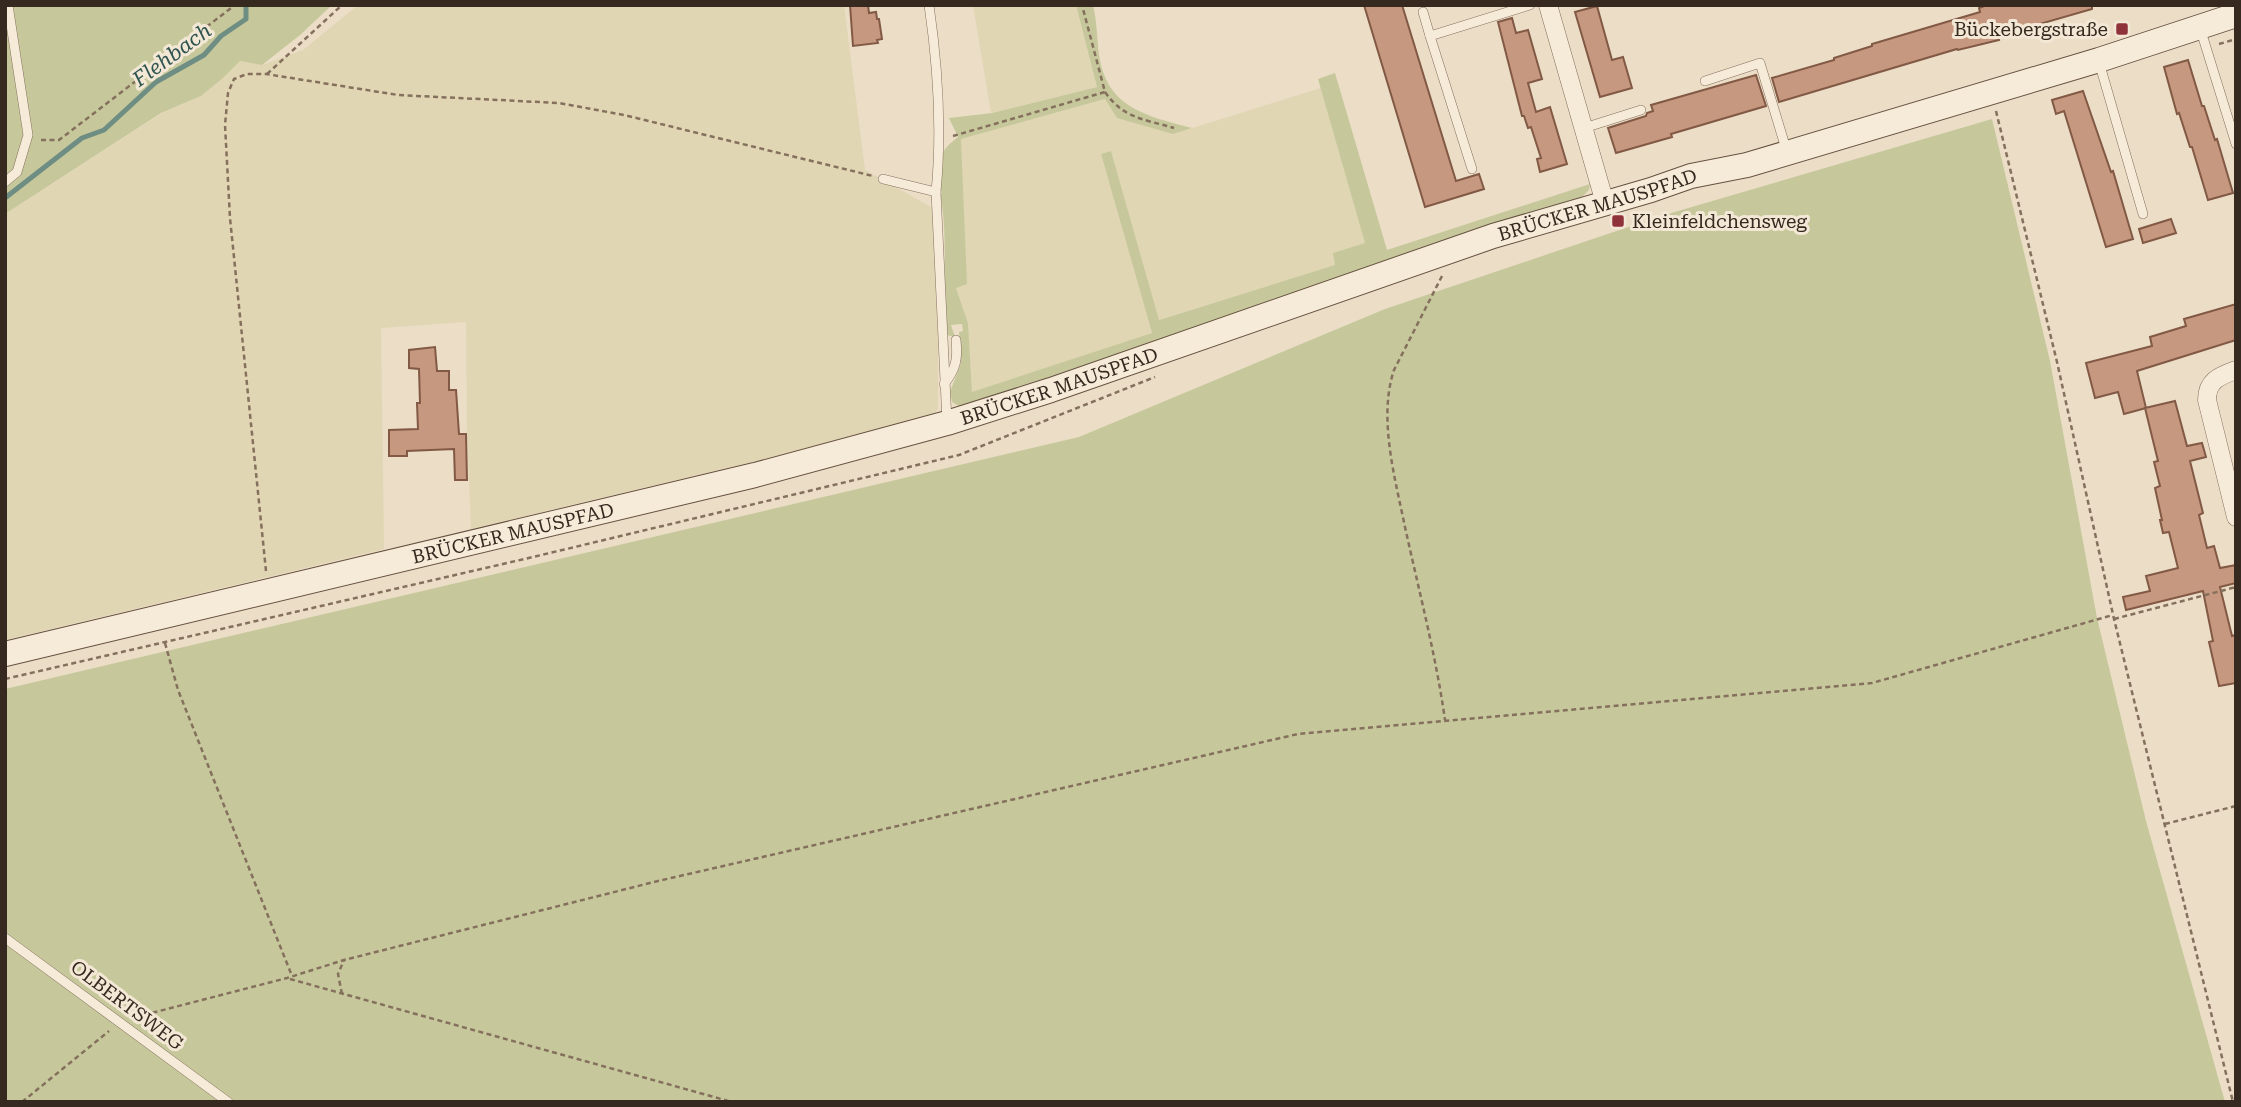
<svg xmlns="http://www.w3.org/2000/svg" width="2241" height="1107" viewBox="0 0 2241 1107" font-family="'Roboto Serif',serif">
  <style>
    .farmland { fill: #e0d6b4 }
    .green { fill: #c6c89b }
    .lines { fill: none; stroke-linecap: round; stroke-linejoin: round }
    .stream { stroke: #6e8d83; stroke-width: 5 }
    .building { fill: #c6987f; stroke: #825945; stroke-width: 2 }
    .lane-casing { stroke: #85705d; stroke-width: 10 }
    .street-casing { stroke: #85705d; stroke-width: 19 }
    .secondary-casing { stroke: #675140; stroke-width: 26 }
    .path { stroke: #85705d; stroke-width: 2.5; stroke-dasharray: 5 3.5; stroke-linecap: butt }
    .lane { stroke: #f6ebd9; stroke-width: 9 }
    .street { stroke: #f6ebd9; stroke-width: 18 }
    .secondary { stroke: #f6ebd9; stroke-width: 24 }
    .poi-dot { fill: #8f3239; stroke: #f3e8d5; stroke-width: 2.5 }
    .labels { text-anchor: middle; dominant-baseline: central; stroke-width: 6; stroke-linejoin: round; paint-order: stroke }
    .poi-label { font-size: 19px; fill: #362920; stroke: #f3e8d5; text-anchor: end }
    .street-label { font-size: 19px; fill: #362920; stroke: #f3e8d5 }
    .water-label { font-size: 21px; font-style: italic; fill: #305550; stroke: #f3e8d5 }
  </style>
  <rect width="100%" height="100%" fill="#ebddc6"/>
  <g class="farmland">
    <path d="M358,5h486l21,165 68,38 5,126v74l-4,7 -24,9 -439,105 -4,-98 -1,-109 -85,6 3,221 -379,91v-426l157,-101 39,-17 22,-18 17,-17 22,4 41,-15z"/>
    <path d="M973,5h103l21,82 -106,26z"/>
    <path d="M1321,88l45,155 -30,22 -178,55 -47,-169 -10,3 51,179 -180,60 -4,-70 -12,-35 6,-90 -1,-59 144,-40 68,35z"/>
  </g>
  <g class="green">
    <path d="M5,5h327l-32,30 -38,30 -22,-4 -17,17 -22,18 -40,17 -156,101z"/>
    <path d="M1076,5h17c4,17 4,33 6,50 8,54 49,61 93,73l-19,6 -56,-16 -12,-19 -144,40 6,145 -11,4 12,35 4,69 180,-59 -51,-179 10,-3 48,169 176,-55 -2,-12 32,-10 -47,-164 17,-6 52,177 203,-66 -1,6 -8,8 -518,177 -104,31 -7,-4 -2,-10 11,-29 -2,-31 4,-1 -1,-7 -11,1 4,12 -8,-2c-4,-37 -1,-73 -3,-110 -1,-23 -9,-49 -1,-72 3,-7 9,-11 15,-16l-9,-19 43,-5 105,-26z"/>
    <path d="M1992,119l58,242 47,257 49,203 79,281h-2220v-413l1074,-252 306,-128 276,-93z"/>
  </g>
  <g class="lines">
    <path class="stream" d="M5,198l77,-60 22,-8 52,-48 48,-27 17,-19 25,-17v-14"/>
  </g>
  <g class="building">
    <path d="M850,5h18l1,8 7,-1 1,7h2l3,20 -5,1 1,3 -25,3z"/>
    <path d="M1364,5h38l54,176 23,-7 5,15 -59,18z"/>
    <path d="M1987,5h105v4l-94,27 1,4 -41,10 -1,-1 -178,53 -7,-24 62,-18v-2l38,-12v-2l108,-32 -1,-4z"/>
    <path d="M1597,6l15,54 11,-3 9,31 -32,9 -25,-85z"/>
    <path d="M1512,18l4,15 12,-3 14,49 -14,4 8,29 14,-5 17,57 -27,8 -3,-13 4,-1 -10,-31 -3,1 -4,-12h-2l-24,-94z"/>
    <path d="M2188,60l14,46h2l11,34 2,-1 16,54 -25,7 -16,-53h-2l-11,-34 -2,1 -13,-47z"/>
    <path d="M1756,75l10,31 -95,28 1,3 -56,16 -8,-25 38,-12 1,-3 6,-2 -2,-6z"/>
    <path d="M2083,91l28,81 2,-1 20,68 -27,8 -42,-136 -8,3 -4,-14z"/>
    <path d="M2171,219l5,14 -33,10 -4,-14z"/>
    <path d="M2236,304v36l-99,31 9,37 -22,6 -6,-22 -23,6 -9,-35 66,-17 -2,-9 36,-11 -2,-7z"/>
    <path d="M435,347l2,24h12v19h7l3,44h7l1,46h-12l-1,-31 -47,2v5h-18v-26l29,-1 -1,-26h3l-1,-34 -10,-1v-18z"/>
    <path d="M2175,401l12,45 15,-3 4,14 -16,4 13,52 -4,2 8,33 7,-2 6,22 16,-3v18l-16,4 12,49 4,-1v48l-17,3 -10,-44 4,-1 -10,-50 -77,19 -3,-13 27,-6 -4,-15 32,-8 -9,-36 -6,1 -3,-13h2l-7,-32 5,-2 -6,-24 4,-1 -13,-53z"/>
  </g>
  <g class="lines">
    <defs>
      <g id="lane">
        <path d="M929,5c9,62 13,125 7,187l11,230"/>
        <path d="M1423,12l7,24"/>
        <path d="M2200,28l36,116"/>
        <path d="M2099,62l44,152"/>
        <path d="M1705,81l55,-18 27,89"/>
        <path d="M1584,128l57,-18"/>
        <path d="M1472,169l-42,-133 100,-31"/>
        <path d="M883,179l53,13"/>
        <path d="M5,182l12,-10 11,-37 -20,-130"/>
        <path d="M944,384c12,-15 14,-25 12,-44"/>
        <path d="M5,938l223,164"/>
      </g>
      <g id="street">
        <path d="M1548,5l57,198"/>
        <path d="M2236,370c-16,6 -29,10 -29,30l29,117"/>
      </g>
      <g id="secondary">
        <path id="s1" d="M5,654l750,-179 192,-52 104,-33 442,-154 158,-46 40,-14 56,-11 352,-105 137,-45"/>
      </g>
    </defs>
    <use href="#lane" class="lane-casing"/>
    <use href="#street" class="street-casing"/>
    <use href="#secondary" class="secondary-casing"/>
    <g class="path">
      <path d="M2219,44l17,-5"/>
      <path d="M267,74l75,-69"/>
      <path d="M1105,92c19,27 39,27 69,36"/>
      <path d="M1996,111l61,251 57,257 119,483"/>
      <path d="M953,136l152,-44 -23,-87"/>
      <path d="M41,140h18l176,-135"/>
      <path d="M1442,276l-48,94c-16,48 1,108 11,157 14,64 31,129 40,193"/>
      <path d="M266,571l-36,-353 -5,-93 3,-32 6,-14 13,-5h19l132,21 161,8 65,12 249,61"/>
      <path d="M2114,619l122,-32"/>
      <path d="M165,643l13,47 114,286"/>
      <path d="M5,679l528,-122 426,-102 196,-78"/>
      <path d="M2165,824l71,-18"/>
      <path d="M290,979l442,123"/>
      <path d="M342,994l-4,-20 6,-14"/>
      <path d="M136,1017l151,-39 57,-18 314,-79 640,-147 574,-51 241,-68"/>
      <path d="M22,1102l87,-71"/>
    </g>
    <use href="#lane" class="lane"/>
    <use href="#street" class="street"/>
    <use href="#secondary" class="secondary"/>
  </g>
  <g class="poi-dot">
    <rect x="2115" y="22" width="14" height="14" rx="3.5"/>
    <rect x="1611" y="214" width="14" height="14" rx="3.5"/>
  </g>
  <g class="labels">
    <g class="poi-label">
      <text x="2108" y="29">Bückebergstraße</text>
      <text x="1632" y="221" text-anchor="start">Kleinfeldchensweg</text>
    </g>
    <g class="street-label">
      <text stroke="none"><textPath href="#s1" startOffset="1656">BRÜCKER MAUSPFAD</textPath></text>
      <text stroke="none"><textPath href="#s1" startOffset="1088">BRÜCKER MAUSPFAD</textPath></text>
      <text stroke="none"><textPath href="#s1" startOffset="522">BRÜCKER MAUSPFAD</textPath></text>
      <text transform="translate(127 1005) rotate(37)">OLBERTSWEG</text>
    </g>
    <g class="water-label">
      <text transform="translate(172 55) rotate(-36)">Flehbach</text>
    </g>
  </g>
  <rect width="2241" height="1107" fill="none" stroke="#362920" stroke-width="14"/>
</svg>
